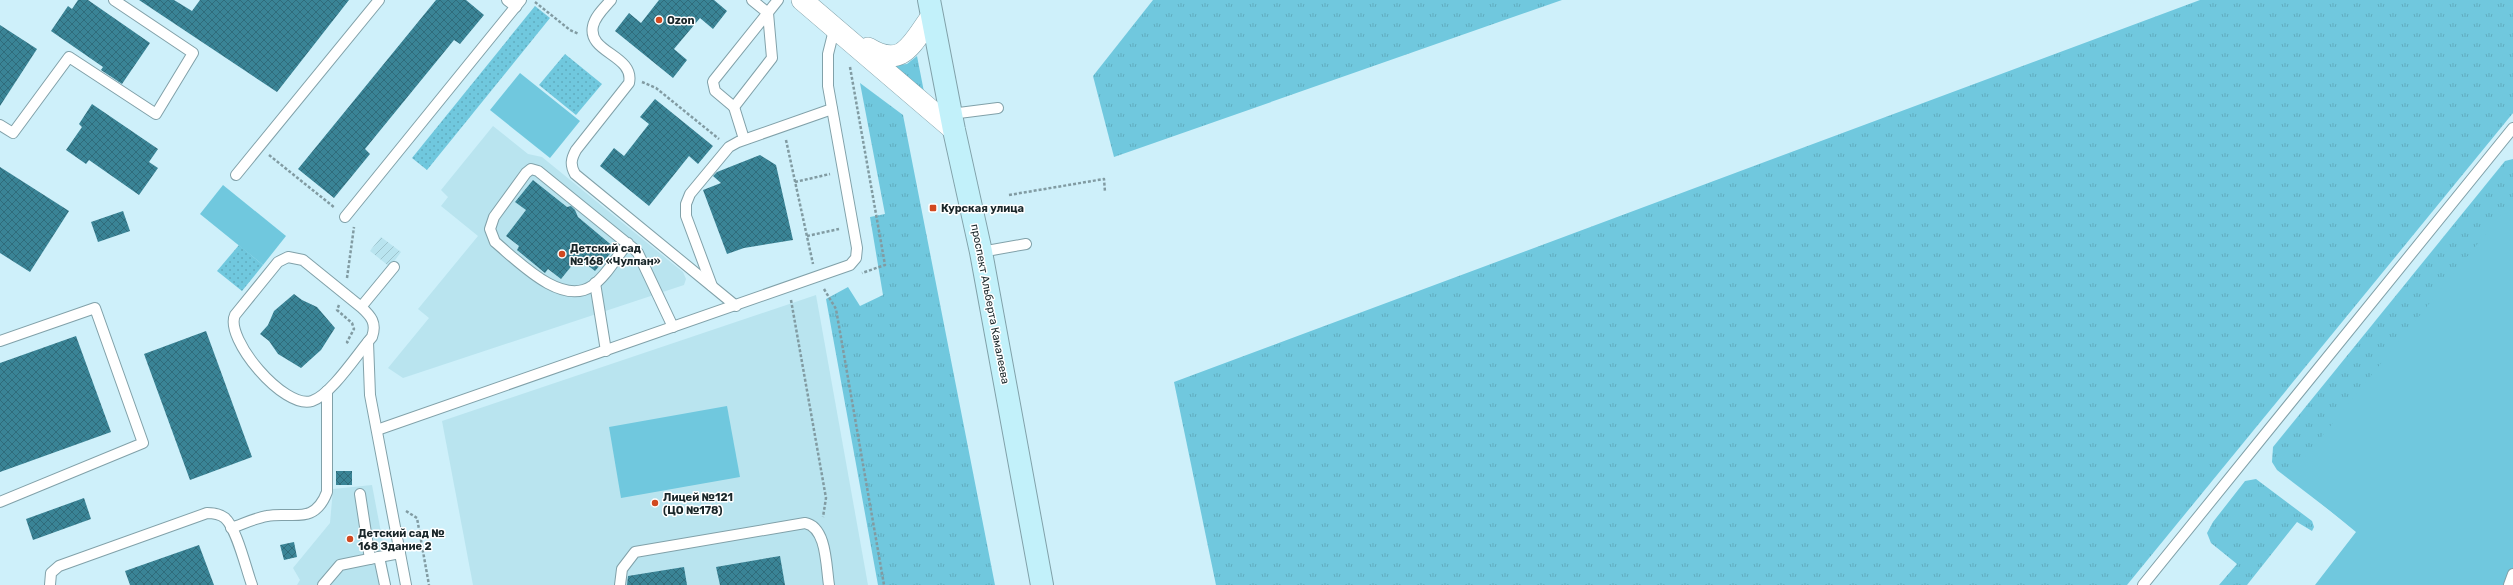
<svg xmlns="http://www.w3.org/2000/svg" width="2513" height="585" viewBox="0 0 2513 585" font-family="Rubik,sans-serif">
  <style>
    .built { fill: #b9e4ef }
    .industrial { fill: url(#industrial-furrows) }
    .grass { fill: url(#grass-tufts) }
    .park { fill: url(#park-dots) }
    .pitch { fill: #70c8de }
    .building { fill: url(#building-cross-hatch) }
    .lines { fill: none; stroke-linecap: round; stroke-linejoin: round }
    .service-casing { stroke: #81a1a9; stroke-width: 12 }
    .minor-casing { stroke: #81a1a9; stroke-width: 22 }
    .secondary-casing { stroke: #81a1a9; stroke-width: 24 }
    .path { stroke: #819ba2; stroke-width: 2.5; stroke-dasharray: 3 2; stroke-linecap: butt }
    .service { stroke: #fff; stroke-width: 10 }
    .minor { stroke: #fff; stroke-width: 21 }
    .secondary { stroke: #c2f1fa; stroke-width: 22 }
    .poi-dot { fill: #d14921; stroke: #fff; stroke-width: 1.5 }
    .labels { text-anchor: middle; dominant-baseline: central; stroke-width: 3; stroke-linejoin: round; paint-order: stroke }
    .poi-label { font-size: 11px; font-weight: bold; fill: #1a272a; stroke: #fff; text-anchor: start }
    .street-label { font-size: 11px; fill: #1a272a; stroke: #fff }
  </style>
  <defs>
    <pattern id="industrial-furrows" width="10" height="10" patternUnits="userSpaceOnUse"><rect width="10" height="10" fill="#b9e4ef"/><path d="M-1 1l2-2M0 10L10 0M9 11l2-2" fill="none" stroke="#9ec4cd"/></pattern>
    <pattern id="grass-tufts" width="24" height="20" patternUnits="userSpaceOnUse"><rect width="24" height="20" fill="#70c8de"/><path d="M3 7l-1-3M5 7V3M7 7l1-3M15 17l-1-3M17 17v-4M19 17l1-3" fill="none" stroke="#60acbf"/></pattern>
    <pattern id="park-dots" width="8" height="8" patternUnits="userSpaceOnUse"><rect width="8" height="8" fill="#70c8de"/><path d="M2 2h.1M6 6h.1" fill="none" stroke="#60acbf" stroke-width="1.8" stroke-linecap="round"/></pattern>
    <pattern id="building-cross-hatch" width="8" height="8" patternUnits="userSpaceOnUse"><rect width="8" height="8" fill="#3a8496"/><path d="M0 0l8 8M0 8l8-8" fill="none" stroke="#306c7b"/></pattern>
  </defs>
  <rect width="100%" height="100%" fill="#cef0fa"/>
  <g class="built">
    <path d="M493,126l35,28 14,3 141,115 3,7 -2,6 -281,93 -15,-10 41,-50 -11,-9 60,-73 -37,-30 7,-9 -7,-7z"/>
    <path d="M816,295l52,290h-395l-31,-164z"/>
    <path d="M372,485l19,100h-94l3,-5 -7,-12 37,-45 3,-34z"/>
  </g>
  <path class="industrial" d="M381,237l20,15 -11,15 -20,-16z"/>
  <g class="grass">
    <path d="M1153,0h409l-448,157 -21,-81z"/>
    <path d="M2200,0h313v113l-386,472h-911l-42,-203z"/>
    <path d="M917,56l8,41 -38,-31 20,-2z"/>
    <path d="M860,83l43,32 92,470h-117l-52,-286 22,-12 12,19 23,-11 -13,-78 15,-3z"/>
    <path d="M2513,159v377l-154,-3 -82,-63 -5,-8 1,-15 232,-286z"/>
    <path d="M2256,479l56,42 2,6 -2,4 -15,-9 -50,63h-28l18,-21 -26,-21 -4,-10 6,-11 32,-41z"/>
  </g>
  <g class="park">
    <path d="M535,6l15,12 -123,152 -15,-12z"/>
    <path d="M565,54l37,30 -26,31 -37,-30z"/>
    <path d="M239,245l24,20 -21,26 -25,-20z"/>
  </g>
  <g class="pitch">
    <path d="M520,73l60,48 -30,37 -60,-48z"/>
    <path d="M223,185l63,51 -23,29 -63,-51z"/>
    <path d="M2513,200v385h-198l41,-53 -67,-55z"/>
    <path d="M727,406l13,71 -119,21 -12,-71z"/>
  </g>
  <g class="building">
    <path d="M78,0h10l62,43 -28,41 -21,-14 2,-3 -52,-36 17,-25 4,3z"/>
    <path d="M139,0h35l18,11 8,-11h149l-72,92z"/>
    <path d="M436,0h30l18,15 -24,29 -6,-4 -89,109 5,5 -36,44 -36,-29z"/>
    <path d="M659,0h55l13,11 -14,18 -13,-11 -26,31 13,11 -14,18 -58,-47 14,-18 12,10z"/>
    <path d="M0,25l37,24 -37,57z"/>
    <path d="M655,99l58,47 -15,18 -9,-8 -40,50 -49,-40 14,-18 10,8 25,-32 -9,-7z"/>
    <path d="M92,104l66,45 -9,13 9,6 -19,27 -50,-35 -3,4 -20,-14 16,-23 -3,-3z"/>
    <path d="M760,155l16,10 17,75 -49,8 -17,6 -24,-64 18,-7 -8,-7 4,-4z"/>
    <path d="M0,167l69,44 -39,61 -30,-19z"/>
    <path d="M533,180l34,27 4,-1 4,4 3,7 37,31 -20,23 -17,-13 -17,21 -13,-10 -3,4 -28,-23 2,-4 -13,-10 20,-26 -11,-8z"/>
    <path d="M123,211l7,20 -32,11 -7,-20z"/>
    <path d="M294,294l8,6 15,7 18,21 -14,22 -20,18 -23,-14 -9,-13 -9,-7 8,-9 6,-14z"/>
    <path d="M206,331l46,126 -62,23 -46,-126z"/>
    <path d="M76,336l35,96 -111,40v-109z"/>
    <rect x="336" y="471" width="16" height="14"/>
    <path d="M84,498l7,21 -58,21 -7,-21z"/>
    <path d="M294,542l3,15 -13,3 -4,-15z"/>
    <path d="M199,545l15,40h-84l-5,-14z"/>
    <path d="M780,556l5,29h-65l-4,-18z"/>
    <path d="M684,567l3,18h-60l1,-9z"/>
  </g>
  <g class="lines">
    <defs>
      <g id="service">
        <path d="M507,0l9,7"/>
        <path d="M611,0c-6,7 -16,16 -18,26 -6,27 42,29 36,57l-53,67c-5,9 -6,15 -1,24l161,132"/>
        <path d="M752,0l16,13 4,45 -38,49 -19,-16 -2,-9 1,-2 64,-80"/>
        <path d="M734,107l10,32"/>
        <path d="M951,114l47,-6"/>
        <path d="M0,125l13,8 56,-76 87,57 37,-61 -79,-53"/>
        <path d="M236,175l143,-175"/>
        <path d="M345,217l176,-217"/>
        <path d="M628,243c-11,13 -22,34 -36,43 -31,21 -75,-26 -97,-44l-5,-13 4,-12 32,-44 5,-4 7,2 96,78 4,4 35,74"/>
        <path d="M981,252l45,-8"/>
        <path d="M595,283l11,68"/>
        <path d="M712,286l-26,-70v-12l4,-10 39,-47 9,-5 94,-33"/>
        <path d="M361,307l-58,-47 -15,-3 -10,5 -43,53c-11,23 49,95 77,86 19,-6 46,-48 60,-64 5,-14 -1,-21 -11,-30l33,-40"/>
        <path d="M0,341l95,-33 48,135 -143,59"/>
        <path d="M368,342l2,53 36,190"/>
        <path d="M377,430l473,-165 6,-7 1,-10 -29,-162v-32l7,-28"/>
        <path d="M360,494l10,65"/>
        <path d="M231,528c12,-4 24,-10 36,-12 25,-5 47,10 60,-24v-101"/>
        <path d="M379,557l21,-4"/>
        <path d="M50,585l1,-12 8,-7 148,-53c7,0 13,1 18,5 12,11 21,51 27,67"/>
        <path d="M323,585l17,-20 39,-8 6,28"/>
        <path d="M620,585l2,-16 13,-17 170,-29c22,4 21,44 24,62"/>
        <path d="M2143,585l370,-457"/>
        <path d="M2509,585l4,-11"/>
      </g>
      <g id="minor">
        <path d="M802,0l152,130"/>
        <path d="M868,48c36,22 44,-6 64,-32"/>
      </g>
      <path id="secondary" d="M929,0l25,130 27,122 61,333"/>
    </defs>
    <use href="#service" class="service-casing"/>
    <use href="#minor" class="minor-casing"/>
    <use href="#secondary" class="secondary-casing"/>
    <g class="path">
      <path d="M535,2l35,28 9,4"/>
      <path d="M850,67l35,198 -23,8"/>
      <path d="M642,82l14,6 63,51"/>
      <path d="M786,140l27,124"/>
      <path d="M269,155l66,53"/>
      <path d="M795,182l35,-8"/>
      <path d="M1009,195l95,-16 1,13"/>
      <path d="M807,236l32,-7"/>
      <path d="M347,278l7,-51"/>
      <path d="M824,289l12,20 48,276"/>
      <path d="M791,300l35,198 -3,19"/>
      <path d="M339,305l-2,5 15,13 2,6 -7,13 2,2"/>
      <path d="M406,511l11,7 12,67"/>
    </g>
    <use href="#service" class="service"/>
    <use href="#minor" class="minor"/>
    <use href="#secondary" class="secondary"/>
  </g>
  <g class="poi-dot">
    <circle cx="659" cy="20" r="4"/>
    <rect x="929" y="204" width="8" height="8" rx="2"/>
    <circle cx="562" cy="254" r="4"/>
    <circle cx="655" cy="503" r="4"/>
    <circle cx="350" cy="539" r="4"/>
  </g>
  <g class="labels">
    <g class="poi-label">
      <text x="667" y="20">Ozon</text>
      <text x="941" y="208">Курская улица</text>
      <text x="570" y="248">Детский сад<tspan x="570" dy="13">№168 «Чулпан»</tspan></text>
      <text x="663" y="497">Лицей №121<tspan x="663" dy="13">(ЦО №178)</tspan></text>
      <text x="358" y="533">Детский сад №<tspan x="358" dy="13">168 Здание 2</tspan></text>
    </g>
    <g class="street-label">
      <text transform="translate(990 304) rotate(79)">проспект Альберта Камалеева</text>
    </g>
  </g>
</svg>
